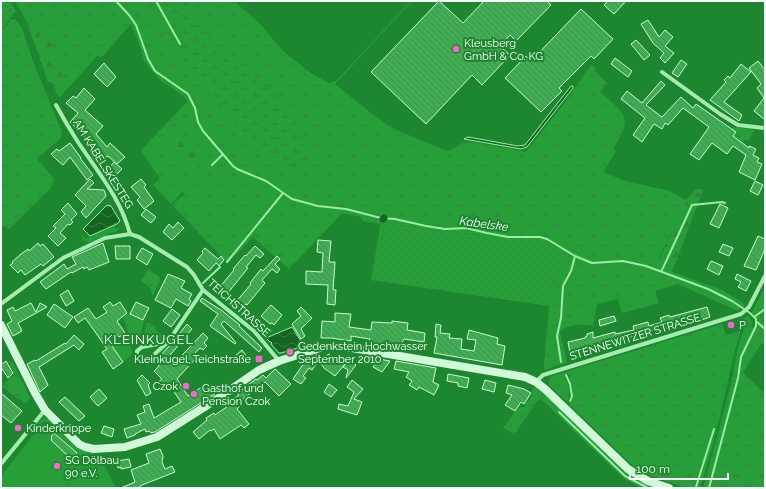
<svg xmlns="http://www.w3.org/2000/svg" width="766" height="489" viewBox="0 0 766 489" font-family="Raleway,sans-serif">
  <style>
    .grass { fill: url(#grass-tufts) }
    .forest { fill: url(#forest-firs) }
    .wetland { fill: url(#wetland-marsh) }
    .garden { fill: url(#garden-dots) }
    .pitch { fill: #269f39 }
    .water { fill: url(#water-waves); stroke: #99eda5 }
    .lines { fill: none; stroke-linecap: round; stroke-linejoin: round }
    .stream { stroke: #99eda5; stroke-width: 2 }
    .canal { stroke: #146522; stroke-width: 7 }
    .building { fill: url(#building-back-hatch); stroke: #cbf8d1 }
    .street { stroke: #a6ebb0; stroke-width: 4 }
    .secondary { stroke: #d1f8d8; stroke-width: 8 }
    .poi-dot { fill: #fb64cb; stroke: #1d872f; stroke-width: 1.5 }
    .labels { text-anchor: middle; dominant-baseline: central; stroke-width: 4; stroke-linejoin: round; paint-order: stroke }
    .poi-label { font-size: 11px; fill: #fff; stroke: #1d872f; text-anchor: start }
    .street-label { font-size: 11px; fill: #fff; stroke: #1d872f }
    .water-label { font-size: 12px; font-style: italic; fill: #fbfefc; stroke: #1d872f }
    .quarter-label { font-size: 13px; letter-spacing: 1px; fill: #fff; stroke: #1d872f }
  </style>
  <defs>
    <pattern id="grass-tufts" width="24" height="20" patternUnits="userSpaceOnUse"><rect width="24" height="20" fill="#269f39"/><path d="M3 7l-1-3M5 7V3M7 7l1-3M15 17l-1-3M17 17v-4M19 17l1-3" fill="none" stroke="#338240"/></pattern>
    <pattern id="forest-firs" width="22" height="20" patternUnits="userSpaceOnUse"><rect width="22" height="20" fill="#269f39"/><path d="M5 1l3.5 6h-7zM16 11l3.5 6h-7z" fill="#338240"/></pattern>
    <pattern id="wetland-marsh" width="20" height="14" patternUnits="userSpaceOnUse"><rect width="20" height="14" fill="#269f39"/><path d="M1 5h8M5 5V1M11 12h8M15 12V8" fill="none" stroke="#338240"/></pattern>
    <pattern id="garden-dots" width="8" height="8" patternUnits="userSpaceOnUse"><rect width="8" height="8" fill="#269f39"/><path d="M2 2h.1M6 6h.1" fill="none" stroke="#338240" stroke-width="1.8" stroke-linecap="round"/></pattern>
    <pattern id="water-waves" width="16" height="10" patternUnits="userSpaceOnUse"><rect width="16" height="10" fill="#146522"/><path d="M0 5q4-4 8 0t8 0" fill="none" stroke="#377c43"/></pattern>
    <pattern id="building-back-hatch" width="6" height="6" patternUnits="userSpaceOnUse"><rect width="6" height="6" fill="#41ad52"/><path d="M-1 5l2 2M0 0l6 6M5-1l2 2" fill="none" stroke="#449050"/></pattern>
  </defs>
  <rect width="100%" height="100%" fill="#1d872f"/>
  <g class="grass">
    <path d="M15,1h219l27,24 19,23 9,8 23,18 17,9 7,-2 75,-80h1l-77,83 36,29 23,16 53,22c6,-1 10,-6 16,-8 9,-3 52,7 63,9l37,-47 28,-40 5,3 -2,2 13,13 -7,9c27,23 33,25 13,57l3,2 -13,21 22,9 45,10 16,9 1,8 -5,13 -5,2 -20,37 12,14 3,-2 50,18 23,14 -2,3 -16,-10 -2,1 16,10 -3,3 -60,-27 -23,7 4,12 -37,10 -4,-14 -21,5 -4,22c-11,-1 -25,-3 -33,6l7,31 -23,7v-8l6,-63 -28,-59 -10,1 -41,-7 -44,-4 -46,-9 -1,3 -17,-3 -2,-4 -19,-4 -53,56 -36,-32 -25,26 -56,-58 13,-11 -2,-3 -12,13 -18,-19 7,-6 -19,-29 47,-49 -14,-12 -13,-8 -17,-20 -5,-18 -8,-19 -30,34 -3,-3 -39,43 -33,-78z"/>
    <path d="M15,19l7,9 12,36 28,68 -2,7 -23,20 15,17 2,4 -2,7 -43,42 -8,-4v-193l10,-12z"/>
    <path d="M733,127l22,3 -7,11 -3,-2 -2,3 -9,-6 3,-4 -5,-3z"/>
    <path d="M115,226v2h5l-4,4 -6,1 -21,9 -7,-2v-6l3,5z"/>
    <path d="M148,270l11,6 1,4 -7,16 -3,-8 -9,-7z"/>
    <path d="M764,288h1v27l-3,6 3,3v19l-4,1 -18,29 22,21v94h-62l29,-107 5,-30 8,-26 -1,-7 4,-3 4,7 1,7 6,-5 -2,-6 -5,-6z"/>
    <path d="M128,313l16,9 -6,21 -7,-4 -8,-21z"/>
    <path d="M741,318c4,7 -4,24 -6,32 -11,46 -20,93 -35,138h-14l-35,-12 -18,-10 -64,-62c7,-8 2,-21 -1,-30l-4,1c5,10 8,18 3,27l-18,-17v-5l3,-4 170,-52 4,11 12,-3z"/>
    <path d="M147,322l9,5 -1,3 12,8v1l-3,2 -23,3z"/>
    <path d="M126,343l5,4 1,7 -9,8 -12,-16 2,-2z"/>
    <path d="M12,361l18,37 -4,6 -6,-5 -1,1 -17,-14 13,-13 -6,-11z"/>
    <path d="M535,387l10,7 79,77 19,11 16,6c-19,0 -24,-1 -39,-13l-79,-76 -4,2 -21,31 -3,1 -10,-5 16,-21h5l9,-12 -2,-2z"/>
    <path d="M43,418l8,2 35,31 13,4h-20l-35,-34 -7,8 -1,-3z"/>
  </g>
  <g class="forest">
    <path d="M33,19c5,2 10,4 14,8 3,5 4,12 5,18 3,10 21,41 -4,37l-22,-62z"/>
    <path d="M178,136l3,1 19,22 -1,5 -7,6 -4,-1 -17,-20v-4z"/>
    <path d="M696,189l7,1 -31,82 -3,2 -17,-6 2,-7 3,-1 3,-3 17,-34 5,-2 5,-13 -1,-8z"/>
  </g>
  <path class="wetland" d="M152,1h40l4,18 20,26 18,19 19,10 15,12 28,35 9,22 7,20v5h-6l-16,-6 -34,-17 -27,-28 -23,-33 -21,-18 -15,-23 -11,-31z"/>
  <g class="garden">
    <path d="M1,1h9l6,10 -15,20z"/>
    <path d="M381,221l46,9 44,4 41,7 10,-1 21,1 25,13 -19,43 1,2v7l-179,-26z"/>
  </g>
  <path class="pitch" d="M42,424l2,2 2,-2 33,31h20l17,33h-115v-12z"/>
  <g class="water">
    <path d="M571,86h2v2l-46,59 -6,2 -57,-10 4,-2 50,9 7,-1z"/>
    <path d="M107,205l4,1 9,15 -3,3 -27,12 -7,-7z"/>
    <path d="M292,327l12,19 -23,7h-2l-8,-9 1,-1 -1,-1h-1l-4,-4z"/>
  </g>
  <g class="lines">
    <g class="stream">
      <path d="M116,1l13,14 7,10 12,34 7,12 33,23 7,14 3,14 5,9 30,35 4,3 29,12 26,18 26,7 28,3 35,9 14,1 31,7 19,3 21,-1 21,5 21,4h32l7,2 28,17 17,7 31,-2 23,5 62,23 24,12 18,12 6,6v7l-15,31 -3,21 -29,110"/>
      <path d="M156,1l24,43"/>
      <path d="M212,165l11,-11"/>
      <path d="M227,262l56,-69"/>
      <path d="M661,271l2,-3 29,-63 30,-3 3,1"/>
      <path d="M203,283l17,-16"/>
      <path d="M754,317l11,-8"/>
      <path d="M757,322l8,7"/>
      <path d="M561,362l-4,-26 4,-18 2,-32 8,-15 4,-15"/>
      <path d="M566,375l4,9 2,12 -2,5"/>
      <path d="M559,412l66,64 23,12"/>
      <path d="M696,487l18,-58"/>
    </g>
    <path class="canal" d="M383,219l1,-1"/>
  </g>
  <g class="building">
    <path d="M439,1l24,22 21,-22h63l4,4 -35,36 -6,-6 -10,11 10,9 -28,30 -10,-10 -46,49 -55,-52z"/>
    <path d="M608,1h18l-12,13 -10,-9z"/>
    <path d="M581,9l32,30 -19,20 -3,-3 -32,32 3,3 -21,21 -36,-34 21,-22 5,5z"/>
    <path d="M648,20l11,17 6,-7 8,7 -8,9 9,7 -9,10 -5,-5 4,-5 -11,-10 -12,-19z"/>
    <path d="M636,40l14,15 -6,5 -13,-16z"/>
    <path d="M615,58l17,13 -4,6 -17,-13z"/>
    <path d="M681,60l6,4 -9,13 -6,-4z"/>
    <path d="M758,61l7,9v50l-11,-9 10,-13 -7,-10 4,-4 -12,-16z"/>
    <path d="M104,63l12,14 -9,10 -13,-13z"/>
    <path d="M741,64l10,8 -27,30 18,13 -3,6 -29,-21 16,-18 -2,-2 4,-4 2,2z"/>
    <path d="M661,81l4,4 -19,20 16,12 19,-20 12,11 3,-4 40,28 -3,4 16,12v-2l7,3 -3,6 6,3 -2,4 5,2 -7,16 -16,-8 7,-17 -13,-9 -6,8 -15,-11 -13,17 -9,-6 19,-27 -26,-19 -15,17 -3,-2 -3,6 -8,-5 -12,18 -9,-7 12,-17 -24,-19 6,-8 15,12z"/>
    <path d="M84,88l11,11 -10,11 18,16 -7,8 11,13 3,-4 15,14 -8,7 -9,-8 -11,7 -6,-9 3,-3 -12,-17 -12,-12 8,-9 -12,-10 7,-7 3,2z"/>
    <path d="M70,143l11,15h-1l13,17 -6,5 -17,-23 -7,8 -5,-4 -7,-7 6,-5 2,2z"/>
    <path d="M114,162l8,7 -6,6 -7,-7z"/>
    <path d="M90,179l4,4 -7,6 17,1 2,6 -20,22 -5,-6 5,-6 -11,-11z"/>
    <path d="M141,179l5,6 -2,2 10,14 -10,8 -7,-9 3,-3 -9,-10z"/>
    <path d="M755,181l8,4 -5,10 -8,-4z"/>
    <path d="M68,203l9,11 -6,6 2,2 -3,3 -2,-1 -8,9 6,5 -8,8 -10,-10 8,-8 -3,-2 12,-12 -4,-4z"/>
    <path d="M720,204l8,4 -9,20 -9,-4z"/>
    <path d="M146,209l10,8 -5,6 -10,-8z"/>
    <path d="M178,222l6,6 -12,12 -9,-8 6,-8 4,4z"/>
    <path d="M758,236l7,3v10l-9,21 -12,-4z"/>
    <path d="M318,240l13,1 -2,21h6l-2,28h3l-1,15 -8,-1 1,-19 -22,-1v-13l16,1 1,-19 -6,-1z"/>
    <path d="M38,243l2,3 3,-2 11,13 -11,9 -2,-2 -16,11 -4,-5 -3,3 -8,-8 3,-2 -1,-1 9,-8 7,-5 1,2z"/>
    <path d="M103,243l6,19 -20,8 -2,-3 -3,2 -1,-2 -11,6 -1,-1 -25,17 -6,-7 24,-18 3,5 9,-5 -4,-7z"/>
    <path d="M723,244l10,4 -4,8 -10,-4z"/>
    <path d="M115,246h15v13h-14z"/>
    <path d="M255,246l9,8 -4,4 -4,-3 -10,12 2,1 -21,26 -8,-6 15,-18 -1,-1 12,-14 1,1z"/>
    <path d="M142,248l11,6 -6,11 -11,-7z"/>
    <path d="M205,248l13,11 3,-3 3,4 -5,6 -3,-3 -7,8 -12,-11 6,-7 -1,-2z"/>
    <path d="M277,256l3,3 -5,5 5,5 -3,4 -5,-4 -10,11 3,3 -18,22 -2,-1 -3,4 -6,-6 15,-18 -1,-1 11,-14 2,2z"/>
    <path d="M711,261l12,5 -4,9 -12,-6z"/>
    <path d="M168,274l17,7 -4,7 11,6 -3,5 2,2 -3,5 -12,-7 -5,9 -16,-8z"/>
    <path d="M737,274l14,7 -5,10 -8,-4 3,-5 -6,-3z"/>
    <path d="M68,290l6,11 -8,5 -6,-11z"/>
    <path d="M202,298l19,12 19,15 -1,1 23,22 -3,4 -35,-31 -3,3 15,19 -1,1 -25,-18 8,-12 -18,-13z"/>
    <path d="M110,302l3,4 7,-4 7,11 -10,8 8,12 -6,4 -3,-4 -9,6 16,23 -10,7 -11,-17 5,-3 -16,-23 -6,-8 -7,5 -4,-6 14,-9 8,11 11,-7 -4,-5z"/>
    <path d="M136,302l13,6 -6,12 -13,-6z"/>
    <path d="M31,303l5,9 4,-9 7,4 -29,16 4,8 -9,5 -6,-12 5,-3 -5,-11 6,-3 2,4z"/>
    <path d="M54,304l19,13 -8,11 -18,-13z"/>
    <path d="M271,305l11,10 -8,10 -2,-2 -2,1 -9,-8z"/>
    <path d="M301,307l11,11 -11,11 4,7 -4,3 -9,-15 9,-8 -4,-5z"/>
    <path d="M707,307l3,10 -14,5 -1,-3 -23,6 1,3 -6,2v-3l-9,3 -1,-1 -40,12 -47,12 -2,-11 17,-4v-1l2,-1v-2l6,-2v6l22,-6v2l19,-4 -1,-4 15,-4 1,4 13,-4 -2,-4 9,-3 1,2z"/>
    <path d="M172,309l8,6 -9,12 -8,-6z"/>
    <path d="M335,313l16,1 -2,13 22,3 1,-8 20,1v-2l16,2 -1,7 18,3 -1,9 -20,-3 -5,8 -29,-4v-4l-19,-3v5l-20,-3h-10l1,-17 13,1z"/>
    <path d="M614,316l2,5 -16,5 -1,-6z"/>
    <path d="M187,324l5,5 -26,31 6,6 31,-33 5,5 -4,5 3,3 -4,4 -3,-2 -7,7 3,3 -19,21 11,17 20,-13 7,11 -60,38 -4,1 -2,-2 -3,1 -1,-3 -10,5v1l-8,3 -3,-9 17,-5 -4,-9 8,-3 -2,-6 6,-2 5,14 27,-16 -13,-19 -6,4 -4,-5 4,-3 -8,-8 5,-5 -1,-2 2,-2 -3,-3 15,-16z"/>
    <path d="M436,324l5,1 -1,8 10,1 -1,4 13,1 -1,10 13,2 2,-11 -9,-1 2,-9 29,8 -1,6 8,2 -3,19 -68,-12 3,-16h-2z"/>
    <path d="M74,335l10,9 -5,6 -5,-5 -35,22 9,18 -8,7 -13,-28 8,-4 1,1 29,-18 1,1z"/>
    <path d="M242,350l6,8 -7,6 -6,-8z"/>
    <path d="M318,354l2,4 -8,12 -3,-2 -6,8 3,2 -5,6 -8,-5 13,-19z"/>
    <path d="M329,354l6,9 6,-4 4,5 -10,12 -11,-8 -5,-7z"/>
    <path d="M349,359l7,6 -10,13 2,-8 -5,-3z"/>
    <path d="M379,359l11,2 -8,11 -9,-5z"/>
    <path d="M6,361l7,12 -5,5 -7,-11v-2z"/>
    <path d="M396,361l40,7 -3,14 6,3 -5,10 -15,-8 -2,3 -8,-5 3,-4 -6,-4 3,-5 -15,-3z"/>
    <path d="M275,369l16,15 -12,12 -14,-14 -27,21 2,3 -3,3 12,15 -5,4 -3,-3 -21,14 -6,-10 -3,2 -1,-1 -11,9 -6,-7 14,-12 -1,-2 8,-5 1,2 13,-9 -2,-2 13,-9 -2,-2 19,-14 1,1 6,-5 3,3z"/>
    <path d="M448,374l21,4 -2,10 -9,-2v-3l-11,-2z"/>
    <path d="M142,375l8,8 -2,2 3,8 -5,3 -9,-16z"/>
    <path d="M352,380l11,9 -9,10 8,3 -5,13 -19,-6 1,-5 9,2 6,-14 -7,-5z"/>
    <path d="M485,380l11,3 -2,9 -12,-3z"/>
    <path d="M329,384l8,6 -6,7 -7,-5z"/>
    <path d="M508,385l16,4 7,4 -7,11 -3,-2 -6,9 -10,-6 7,-10 -6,-2z"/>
    <path d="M99,389l8,9 -9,8 -8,-9z"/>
    <path d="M1,393l21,18 -11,12 -10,-8z"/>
    <path d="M65,397l20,19 -6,5 -20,-19z"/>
    <path d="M104,426l10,3 -2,8 -11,-4z"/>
    <path d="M54,433l23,20 -6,6 -20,-19 1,-2 -1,-1z"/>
    <path d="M160,449l3,7 -1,6 3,7 7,-3 3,6 -33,13 -3,2 1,1h-19l14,-6 -4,-12 18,-7 -3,-9z"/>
    <path d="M129,459l2,8 -10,2v-2l-3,1 -1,-7z"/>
  </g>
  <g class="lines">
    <g class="street">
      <path d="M662,72l58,42 18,11 27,3"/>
      <path d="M56,105c6,11 13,23 20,34 20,31 45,59 54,95"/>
      <path d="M1,304l62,-46 42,-20 25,-4 9,3 48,30 7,8 9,15 51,41 25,30"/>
      <path d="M168,342l-26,5 -5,4v6l5,4h5l21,-19 35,-52"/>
      <path d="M536,382l7,-7 198,-61 8,-7 16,-31"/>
      <path d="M1,464l44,-54"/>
    </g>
    <path class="secondary" d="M1,325l34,68 10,17 34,34 6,3 9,2 31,-2 32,-10 60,-38 42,-29 20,-9 44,-14 17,-1 185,31 11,5 9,7 83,80 20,12 21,7"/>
  </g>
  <g class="poi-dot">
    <circle cx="456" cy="49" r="4"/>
    <circle cx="731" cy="325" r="4"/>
    <circle cx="290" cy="352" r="4"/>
    <rect x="255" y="355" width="8" height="8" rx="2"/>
    <circle cx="186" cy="386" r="4"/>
    <circle cx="194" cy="394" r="4"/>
    <circle cx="18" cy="428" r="4"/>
    <circle cx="57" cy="466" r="4"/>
  </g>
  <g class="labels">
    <g class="poi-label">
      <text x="464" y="43">Kleusberg<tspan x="464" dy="13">GmbH &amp; Co. KG</tspan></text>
      <text x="739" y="325">P</text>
      <text x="298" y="346">Gedenkstein Hochwasser<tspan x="298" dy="13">September 2010</tspan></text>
      <text x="251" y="359" text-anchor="end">Kleinkugel, Teichstraße</text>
      <text x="178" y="386" text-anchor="end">Czok</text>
      <text x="202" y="388">Gasthof und<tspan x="202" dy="13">Pension Czok</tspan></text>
      <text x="26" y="428">Kinderkrippe</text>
      <text x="65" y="460">SG Dölbau<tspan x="65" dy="13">90 e.V.</tspan></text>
    </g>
    <g class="street-label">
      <text transform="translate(103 164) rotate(58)">AM KABELSKESTEG</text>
      <text transform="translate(239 308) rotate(42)">TEICHSTRASSE</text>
      <text transform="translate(635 337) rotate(-17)">STENNEWITZER STRASSE</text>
    </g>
    <g class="water-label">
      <text transform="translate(484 224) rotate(8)">Kabelske</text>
    </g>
    <g class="quarter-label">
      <text x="149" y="339">KLEINKUGEL</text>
    </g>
  </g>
  <rect width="766" height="489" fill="none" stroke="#ffffff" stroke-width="4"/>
  <path d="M630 473v6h98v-6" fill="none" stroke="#ffffff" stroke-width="2"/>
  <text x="636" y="473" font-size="12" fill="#ffffff" stroke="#1d872f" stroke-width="3" paint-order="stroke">100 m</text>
</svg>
